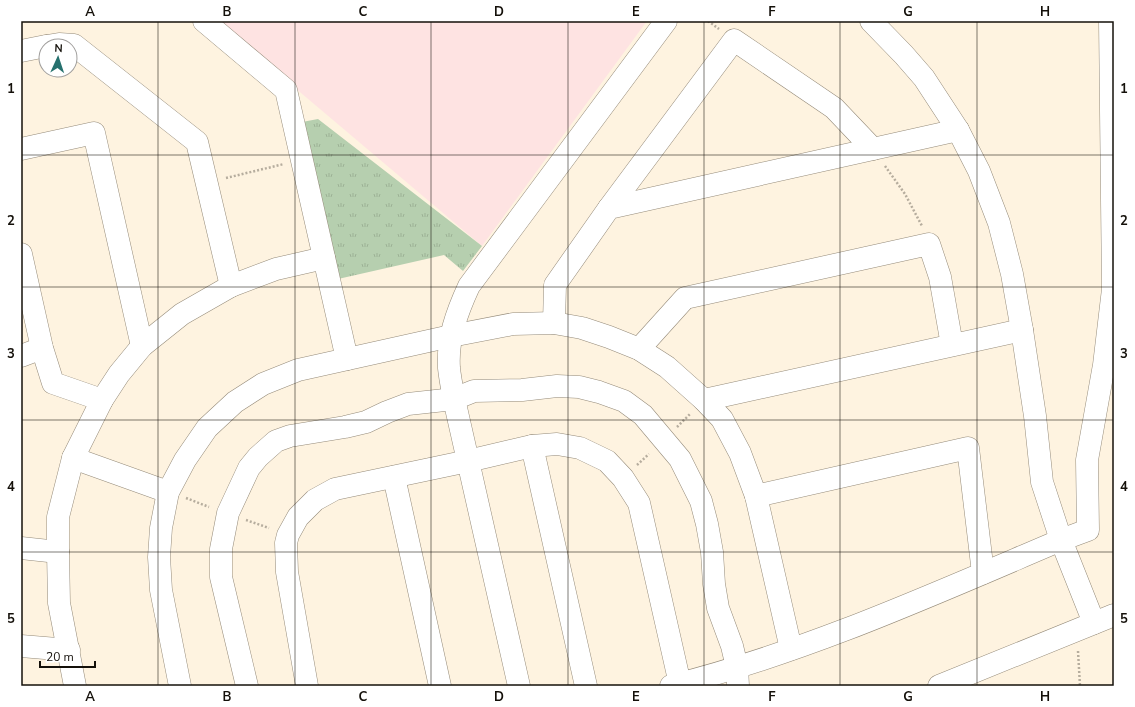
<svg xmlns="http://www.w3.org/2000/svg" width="1135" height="707" viewBox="0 0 1135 707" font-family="'Nunito Sans',sans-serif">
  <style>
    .education { fill: #fee3e2 }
    .park { fill: url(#park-tufts) }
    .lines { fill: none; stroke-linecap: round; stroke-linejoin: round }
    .minor-casing { stroke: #958b7a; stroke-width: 23 }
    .path { stroke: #b6ad9e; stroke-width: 2.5; stroke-dasharray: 2 2; stroke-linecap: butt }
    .minor { stroke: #fff; stroke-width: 22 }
    .grid { fill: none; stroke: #14100a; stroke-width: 1; stroke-opacity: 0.55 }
    .neatline { fill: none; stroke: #14100a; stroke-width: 1.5 }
    .grid-label { font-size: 13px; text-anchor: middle; font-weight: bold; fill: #14100a }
  </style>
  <defs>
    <pattern id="park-tufts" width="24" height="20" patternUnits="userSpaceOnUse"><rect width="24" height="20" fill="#b6cfaf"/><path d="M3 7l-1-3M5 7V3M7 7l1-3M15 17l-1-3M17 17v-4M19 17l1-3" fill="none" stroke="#9cb195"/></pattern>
  </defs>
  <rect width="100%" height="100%" fill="#fef3e0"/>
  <path class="education" d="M216,21h431l-165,225z"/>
  <path class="park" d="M318,119l164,127 -19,25 -19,-16 -106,24 -36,-157z"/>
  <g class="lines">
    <defs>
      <g id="minor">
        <path d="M204,21l82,69 61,269"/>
        <path d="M871,21l33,34 20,23 34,52 21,41 20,52 13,51 10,56 13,86 7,66 19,58 33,83"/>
        <path d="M47,46l12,-2 15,1 123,97 34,144"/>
        <path d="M21,51l25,-5"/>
        <path d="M21,149l73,-16 48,213"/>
        <path d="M609,208l125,-168 100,68 39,41"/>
        <path d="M21,254l21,94 11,35 49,17"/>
        <path d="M554,323l1,-38 54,-77 349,-78"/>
        <path d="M639,349l46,-51 244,-54 11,33 12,68"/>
        <path d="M21,356l21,-8"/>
        <path d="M704,400l318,-70"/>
        <path d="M532,446l54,240"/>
        <path d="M73,458l95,34"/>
        <path d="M394,477l46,209"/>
        <path d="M756,496l212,-48 15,125"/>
        <path d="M21,548l37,4"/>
        <path d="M21,646l48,4"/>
        <path d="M75,686l-16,-83 -1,-51v-35l15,-59 29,-58 17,-26 23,-28 40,-32 49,-28 45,-17 48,-11"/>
        <path d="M180,686l-19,-96 -2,-33 2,-29 7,-36 17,-32 22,-32 28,-26 28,-18 35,-14 153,-34 62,-12 41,-1 28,5 27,9 30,12 28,18 37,33 18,19 18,34 16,43 35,153"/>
        <path d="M247,686l-26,-109v-28l7,-36 21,-45 9,-11 18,-16 14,-5 55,-9 21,-5 21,-10 21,-8 46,-5 20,-8 48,-1 35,-4 22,1 20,5 25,9 19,14 37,44 21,42 6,23 5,28 2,32 4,24 14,38 5,21 1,19"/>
        <path d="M307,686l-20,-114 -1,-29 2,-8 10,-18 17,-17 20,-11 133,-28 64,-15 25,-2 23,4 27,13 16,17 16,25 41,181"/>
        <path d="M519,686l-65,-287c-2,-11 -4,-21 -5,-31 -2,-29 8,-56 20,-82l197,-265"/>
        <path d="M671,686c135,-34 263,-92 390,-146l27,-10 -1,-70 17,-95 9,-76 -3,-268"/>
        <path d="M939,686l175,-71"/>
      </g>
    </defs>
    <use href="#minor" class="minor-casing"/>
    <g class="path">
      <path d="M708,21l11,8"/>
      <path d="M885,166l20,28 17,32"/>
      <path d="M226,178l58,-14"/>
      <path d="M677,427l14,-14"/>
      <path d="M637,465l12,-11"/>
      <path d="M186,498l23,9"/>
      <path d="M246,520l23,8"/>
      <path d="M1078,651l2,35"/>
    </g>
    <use href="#minor" class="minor"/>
  </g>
  <path class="grid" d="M158,21v665M295,21v665M431,21v665M568,21v665M704,21v665M840,21v665M977,21v665M21,155h1093M21,287h1093M21,420h1093M21,552h1093"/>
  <rect width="1135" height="707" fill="none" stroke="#ffffff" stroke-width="44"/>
  <g transform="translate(58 58) rotate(3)"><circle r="19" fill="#ffffff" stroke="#a19f9d"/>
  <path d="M0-3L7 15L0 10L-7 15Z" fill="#26716e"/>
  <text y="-6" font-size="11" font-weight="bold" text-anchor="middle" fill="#14100a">N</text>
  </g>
  <path d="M40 661v6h55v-6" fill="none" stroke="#14100a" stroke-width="2"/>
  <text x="46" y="661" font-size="12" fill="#14100a" stroke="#ffffff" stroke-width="3" paint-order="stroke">20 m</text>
  <rect x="22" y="22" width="1091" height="663" class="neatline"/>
  <g class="grid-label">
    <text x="90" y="16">A</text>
    <text x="227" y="16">B</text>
    <text x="363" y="16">C</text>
    <text x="499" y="16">D</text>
    <text x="636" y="16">E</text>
    <text x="772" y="16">F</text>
    <text x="908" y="16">G</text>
    <text x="1045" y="16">H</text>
    <text x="11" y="93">1</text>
    <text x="1124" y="93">1</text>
    <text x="11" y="225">2</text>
    <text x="1124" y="225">2</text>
    <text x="11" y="358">3</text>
    <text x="1124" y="358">3</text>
    <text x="11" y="491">4</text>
    <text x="1124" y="491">4</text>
    <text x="11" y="623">5</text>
    <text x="1124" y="623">5</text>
    <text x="90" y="701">A</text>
    <text x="227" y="701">B</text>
    <text x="363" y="701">C</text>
    <text x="499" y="701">D</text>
    <text x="636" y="701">E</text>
    <text x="772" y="701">F</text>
    <text x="908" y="701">G</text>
    <text x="1045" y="701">H</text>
  </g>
</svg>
